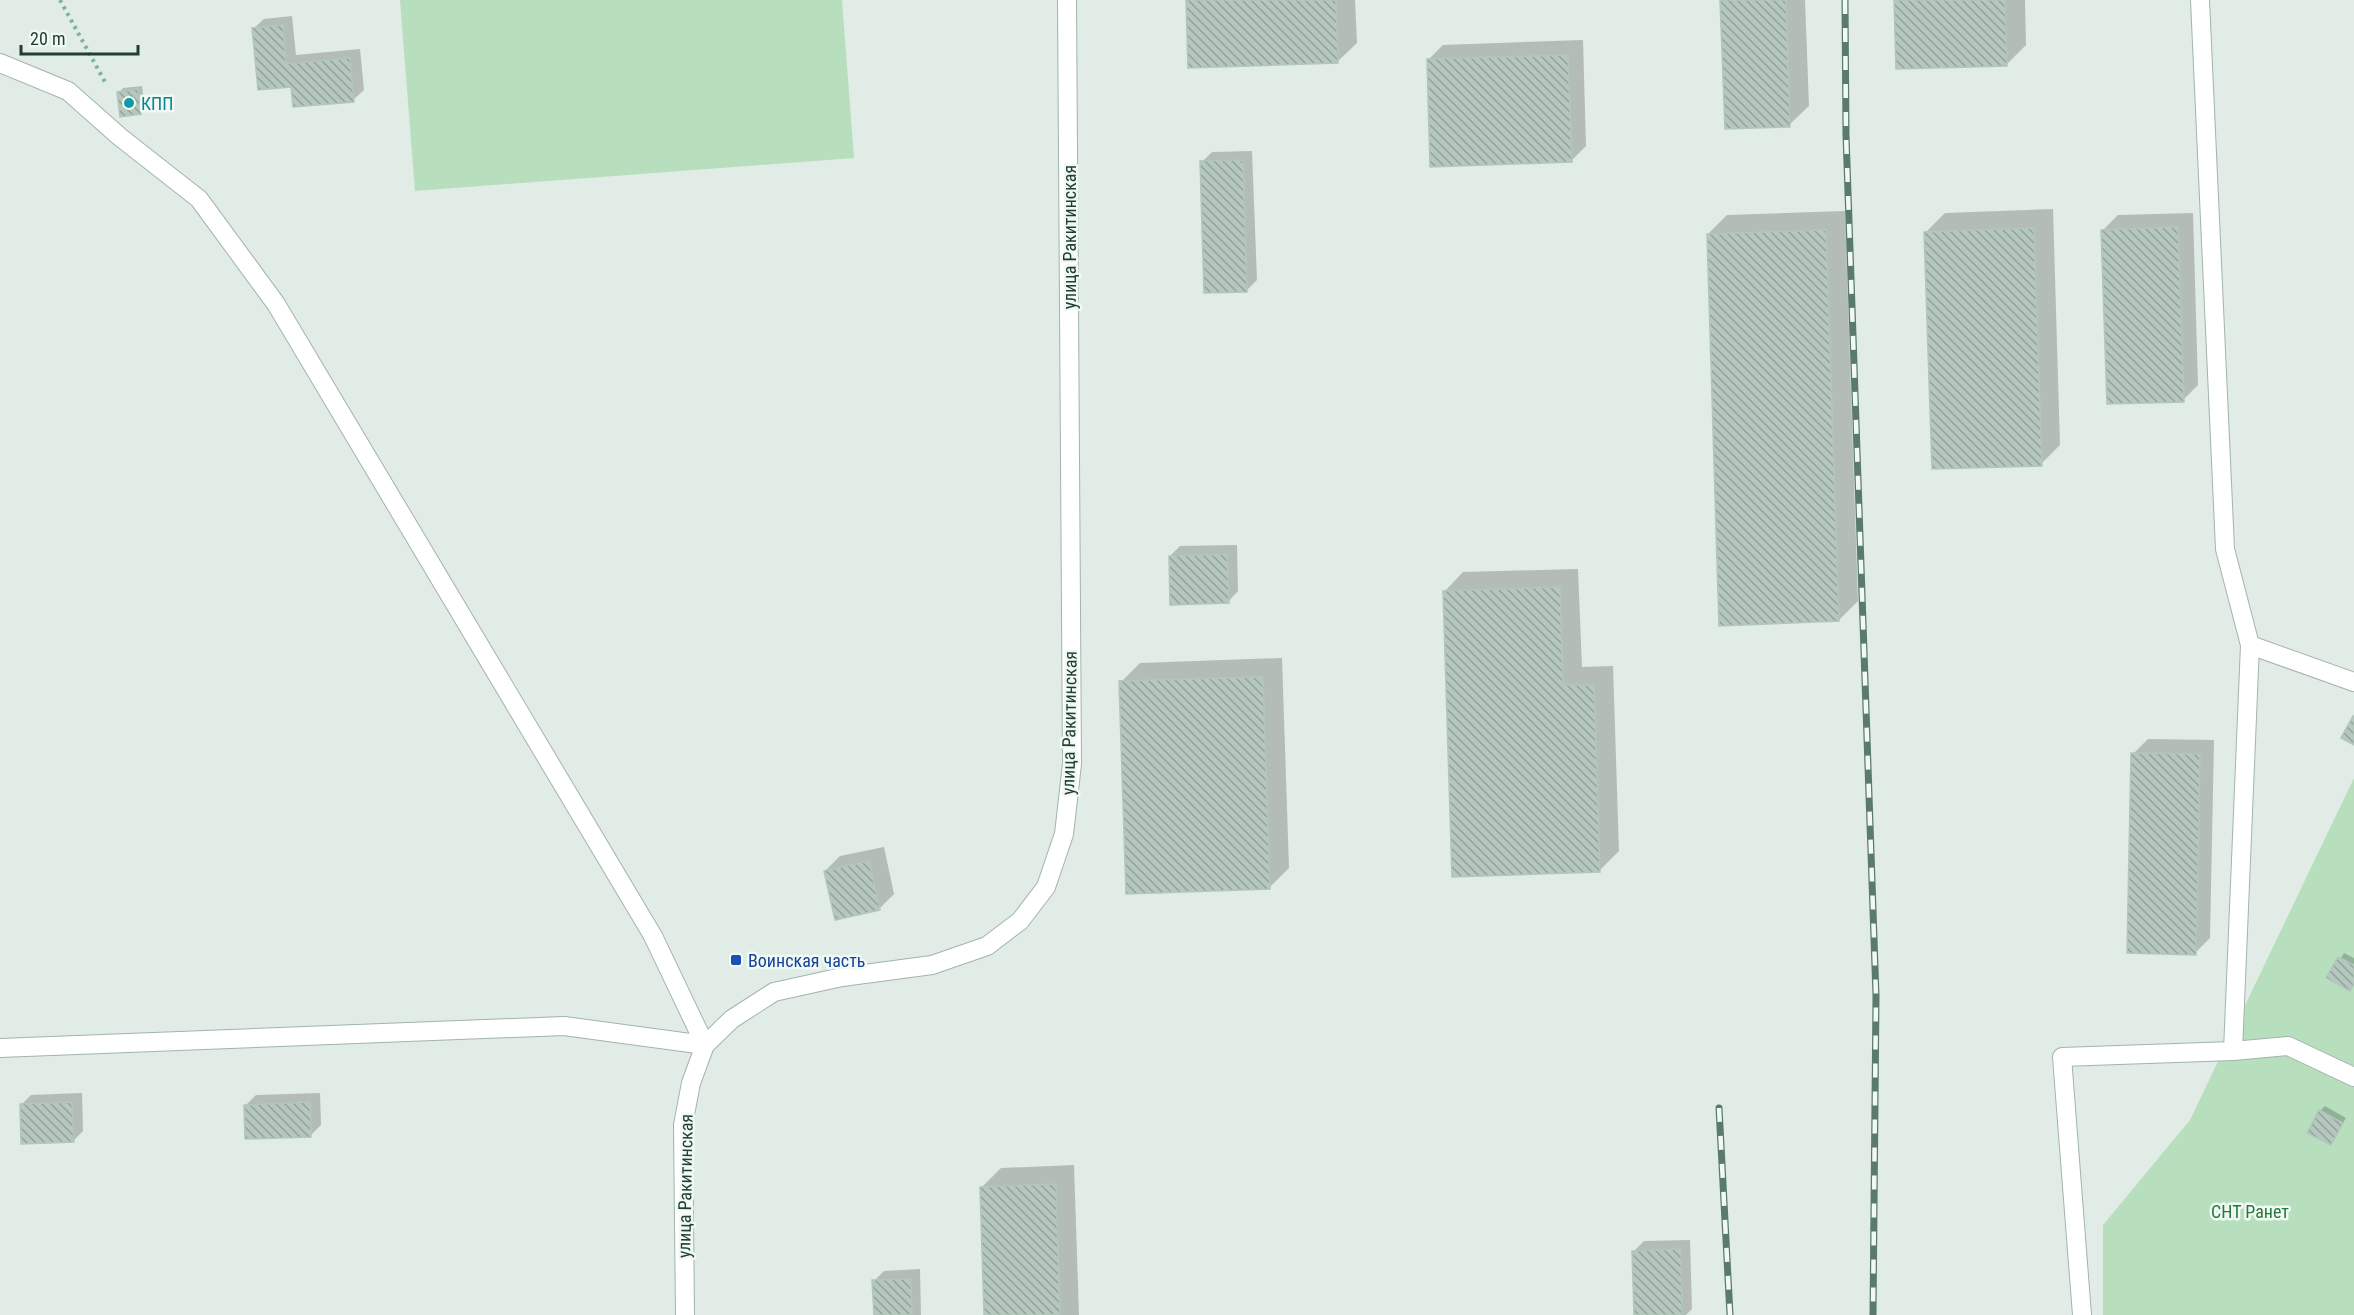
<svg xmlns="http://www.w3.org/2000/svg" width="2354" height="1315" viewBox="0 0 2354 1315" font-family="'Roboto Condensed',sans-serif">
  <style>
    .green { fill: #b7dfbd }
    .shadow { fill: #0003 }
    .building { fill: url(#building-back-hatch); stroke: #b2c7bb; stroke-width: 1.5 }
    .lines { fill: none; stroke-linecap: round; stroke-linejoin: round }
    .minor-casing { stroke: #a3b4ac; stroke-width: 20 }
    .path { stroke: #7eb39b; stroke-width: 4; stroke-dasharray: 3 4.5; stroke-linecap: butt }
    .minor { stroke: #fff; stroke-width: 18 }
    .rail-casing { stroke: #5a7a6d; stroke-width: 7 }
    .rail { stroke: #f1f9f4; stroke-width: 4.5; stroke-dasharray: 14; stroke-linecap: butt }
    .culture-dot { fill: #0f9aa8; stroke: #f1f9f4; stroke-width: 2 }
    .transit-dot { fill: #1a4fb4; stroke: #f1f9f4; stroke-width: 2 }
    .labels { text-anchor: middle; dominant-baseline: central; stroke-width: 5; stroke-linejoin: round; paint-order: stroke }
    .culture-label { font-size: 18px; fill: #0d838f; stroke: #f1f9f4; text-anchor: start }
    .street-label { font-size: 18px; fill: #203e32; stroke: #f1f9f4 }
    .transit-label { font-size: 18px; fill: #164399; stroke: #f1f9f4; text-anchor: start }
    .park-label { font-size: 18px; fill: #26783b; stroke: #f1f9f4 }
  </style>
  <defs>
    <pattern id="building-back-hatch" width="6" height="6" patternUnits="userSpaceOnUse" patternTransform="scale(1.5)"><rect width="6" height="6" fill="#b5c7be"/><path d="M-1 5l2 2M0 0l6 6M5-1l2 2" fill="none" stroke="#93a39b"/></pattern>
  </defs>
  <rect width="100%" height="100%" fill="#e0ece5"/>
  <g class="green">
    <path d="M400,0h442l12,158 -439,33z"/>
    <path d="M2354,778v537h-251v-90l87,-105z"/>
  </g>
  <g class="shadow">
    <path d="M1187,0h168l2,43 -20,19z"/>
    <path d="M1722,0h83l4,106 -20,19z"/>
    <path d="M1895,0h130l1,45 -19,19z"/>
    <path d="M292,16l4,39 64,-6 4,41 -11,10 -61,-15 -39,-56 11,-10z"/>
    <path d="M1583,40l3,106 -15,15 -143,-101 15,-15z"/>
    <path d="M142,86l3,22 -5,5 -21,-20 4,-5z"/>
    <path d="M1252,151l5,129 -10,10 -45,-128 10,-10z"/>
    <path d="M2053,209l7,236 -19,19 -116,-231 20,-20z"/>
    <path d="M1845,211l13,390 -19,19 -131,-386 19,-19z"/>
    <path d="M2193,213l5,172 -15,15 -80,-170 15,-15z"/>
    <path d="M1237,545l1,46 -10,11 -58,-46 10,-10z"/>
    <path d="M1578,569l4,98 31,-1 6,185 -20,20 -155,-279 19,-20z"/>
    <path d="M1282,658l7,210 -20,20 -148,-206 19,-19z"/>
    <path d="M2148,739l66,1 -4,198 -15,15 -62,-199z"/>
    <path d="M884,847l10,47 -15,15 -54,-38 15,-15z"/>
    <path d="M2344,953l10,5v27l-4,4 -21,-11z"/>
    <path d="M82,1093l1,38 -10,10 -52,-36 10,-10z"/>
    <path d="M320,1093l1,32 -10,10 -65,-30 10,-10z"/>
    <path d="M2325,1106l21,12 -15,25 -11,-32z"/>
    <path d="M1074,1165l5,150h-93l-4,-128 19,-19z"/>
    <path d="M1690,1240l2,69 -6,6h-50l-2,-64 10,-10z"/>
    <path d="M920,1269l1,46h-46l-1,-34 10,-10z"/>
  </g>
  <g class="building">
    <path d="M1186,0h150l2,63 -150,5z"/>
    <path d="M1720,0h66l4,127 -65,2z"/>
    <path d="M1894,0h111l2,66 -111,3z"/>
    <path d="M283,25l3,39 64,-6 4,44 -61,5 -2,-20 -33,3 -6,-62z"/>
    <path d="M1568,55l4,107 -142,5 -3,-108z"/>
    <path d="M138,89l3,25 -21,3 -3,-25z"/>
    <path d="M1243,160l4,132 -43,1 -4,-132z"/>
    <path d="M2178,227l6,175 -77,2 -6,-174z"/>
    <path d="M2034,228l8,238 -110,3 -8,-237z"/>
    <path d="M1826,230l13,391 -120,5 -12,-392z"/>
    <path d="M1227,554l2,49 -59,2 -1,-49z"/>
    <path d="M1560,587l3,98h31l6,187 -148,5 -9,-286z"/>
    <path d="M1263,677l7,212 -144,5 -7,-213z"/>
    <path d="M2353,716h1v29l-13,-7z"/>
    <path d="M2131,753l69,1 -4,201 -69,-2z"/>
    <path d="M869,861l11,49 -45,10 -11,-49z"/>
    <path d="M2338,957l16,8v19l-4,7 -24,-13z"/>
    <path d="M72,1102l2,40 -53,2 -1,-40z"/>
    <path d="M310,1102l1,35 -66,2 -1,-34z"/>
    <path d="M2319,1110l24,13 -12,22 -24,-12z"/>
    <path d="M1056,1184l4,131h-76l-4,-128z"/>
    <path d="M1681,1249l1,66h-48l-2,-64z"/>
    <path d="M911,1279l1,36h-38l-2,-35z"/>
  </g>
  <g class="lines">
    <defs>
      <g id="minor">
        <path d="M2200,0l25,549 25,96 -17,406"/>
        <path d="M0,63l68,28 52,46 79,62 77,105 377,632 52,109"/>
        <path d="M2250,645l104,37"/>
        <path d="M0,1048l564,-22 141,19"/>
        <path d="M685,1315l-2,-190 8,-42 14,-38 27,-26 42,-27 68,-15 90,-12 55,-19 33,-25 26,-34 18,-53 8,-70 -5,-764"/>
        <path d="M2082,1315l-20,-258 171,-6 55,-5 66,31"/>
      </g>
    </defs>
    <use href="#minor" class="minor-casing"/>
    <path class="path" d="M60,0l45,82"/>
    <use href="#minor" class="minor"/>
    <defs>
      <g id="rail">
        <path d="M1845,0l1,135 30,861 -3,319"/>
        <path d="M1719,1108l11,207"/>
      </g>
    </defs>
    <use href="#rail" class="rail-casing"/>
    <use href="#rail" class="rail"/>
  </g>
  <circle class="culture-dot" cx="129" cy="103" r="6"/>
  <rect class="transit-dot" x="730" y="954" width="12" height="12" rx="3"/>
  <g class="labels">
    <g class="culture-label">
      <text x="141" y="103">КПП</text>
    </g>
    <g class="street-label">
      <text transform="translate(1069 237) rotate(-90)">улица Ракитинская</text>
      <text transform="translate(1069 723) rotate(-89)">улица Ракитинская</text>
      <text transform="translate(685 1186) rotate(-89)">улица Ракитинская</text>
    </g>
    <g class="transit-label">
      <text x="748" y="960">Воинская часть</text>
    </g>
    <g class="park-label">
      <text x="2250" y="1211">СНТ Ранет</text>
    </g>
  </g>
  <path d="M21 45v9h117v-9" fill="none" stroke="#203e32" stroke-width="3"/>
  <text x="30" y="45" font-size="18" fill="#203e32" stroke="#f1f9f4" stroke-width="4.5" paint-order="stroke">20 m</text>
</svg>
